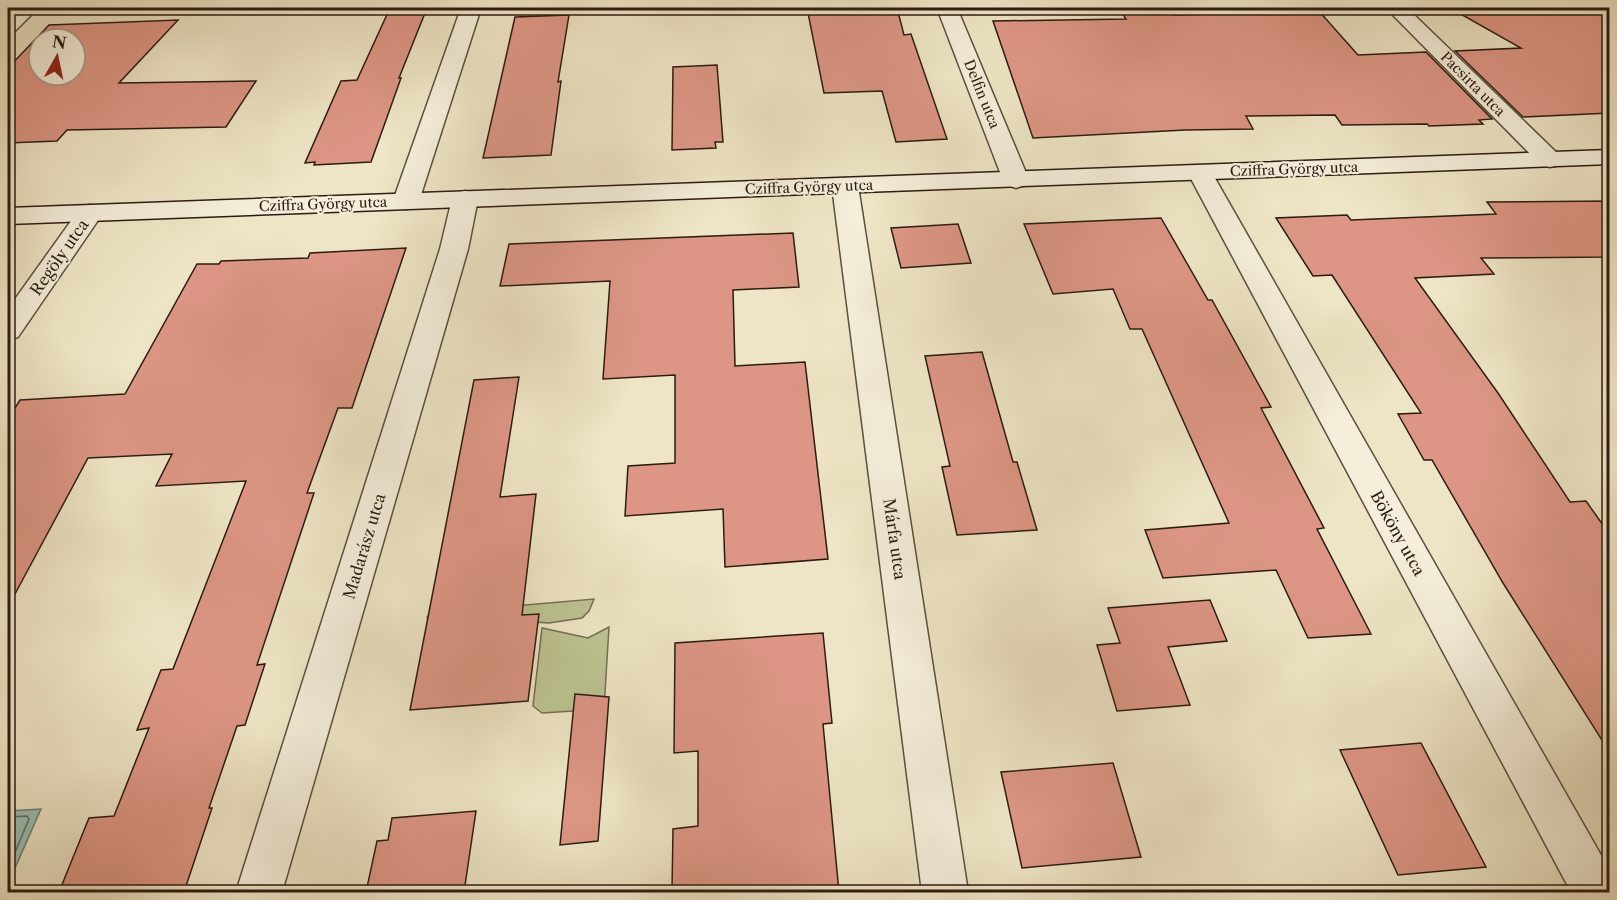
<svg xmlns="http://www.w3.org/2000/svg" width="1617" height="900" viewBox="0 0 1617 900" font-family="'Libre Caslon Text',serif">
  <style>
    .green { fill: #bdc392; stroke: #746f52; stroke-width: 1.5 }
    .water { fill: #99bfb3; stroke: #6d7d73; stroke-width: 1.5 }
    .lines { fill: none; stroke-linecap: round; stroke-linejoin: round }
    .shore { stroke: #626d62; stroke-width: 1.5 }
    .building { fill: #dd9685; stroke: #2c1b12; stroke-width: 1.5; fill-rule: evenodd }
    .street-casing { stroke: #5c4e3f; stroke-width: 3 }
    .secondary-casing { stroke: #2c1b12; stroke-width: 3 }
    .street { fill: #f4eeda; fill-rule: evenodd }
    .secondary { fill: #f4eeda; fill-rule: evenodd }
    .labels { text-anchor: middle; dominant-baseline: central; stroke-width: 4.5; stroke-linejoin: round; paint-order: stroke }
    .far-street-label { font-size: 14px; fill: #2c1b12; stroke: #f4eeda }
    .street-label { font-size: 16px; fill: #2c1b12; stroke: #f4eeda }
  </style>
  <rect width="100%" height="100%" fill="#eee5c6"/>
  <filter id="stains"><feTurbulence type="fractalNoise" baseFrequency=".00333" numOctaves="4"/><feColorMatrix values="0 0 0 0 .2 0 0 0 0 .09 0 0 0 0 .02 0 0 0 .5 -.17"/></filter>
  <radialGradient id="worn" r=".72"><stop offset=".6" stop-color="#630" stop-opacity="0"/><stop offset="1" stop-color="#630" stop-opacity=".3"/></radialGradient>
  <g class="green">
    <path d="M594,599l-5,12 -7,7 -33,5 -44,-3 -73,9 -5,-12 5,-4z"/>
    <path d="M609,627l-5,82 -62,4 -9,-7 9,-78 46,10z"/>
  </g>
  <path class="water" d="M41,809l-33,75v-73z"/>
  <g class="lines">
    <path class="shore" d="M8,817l19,-1 2,3 -21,50"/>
  </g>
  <g class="building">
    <path d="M390,8h37l-28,70h2l-30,84 -57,3 1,-3 -10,1 36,-82 16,-1z"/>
    <path d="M807,8h90l7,27 7,-1 36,105 -51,3 -14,-51 -58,2z"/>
    <path d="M1119,8h50l5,7 144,-5 40,45 68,-3 66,67 -13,1 4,4 -54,2 -2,-2 -85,1 -7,-10 -89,1 7,13 -68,1 -152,8 -40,-117 133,-2z"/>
    <path d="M1450,8h160v105l-87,4 -68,-66 66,-3z"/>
    <path d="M569,15l-11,67 3,-1 -10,74 -68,3 32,-141z"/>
    <path d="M178,20l-59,63 137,-2 -30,46 -159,3 -10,11 -49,2v-75l41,-43zM39,39h36v36h-36z"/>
    <path d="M717,65l6,77h-8l1,6 -44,2 1,-83z"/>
    <path d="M1610,201v56l-129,1 13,16 -79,4 83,115 72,109 16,-1 24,34v218l-107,-170 -71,-123h-8l-26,-46 23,-1 -89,-138 -19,1 -37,-58 71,-3 4,5 145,-6 -9,-12z"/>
    <path d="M1161,218l47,82h4l59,107 -10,1 63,120 -7,1 54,105 -63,4 -32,-68 -113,8 -18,-48 84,-7 -87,-194h-12l-17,-40 -60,5 -29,-70z"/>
    <path d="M958,224l13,39 -70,5 -10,-40z"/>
    <path d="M793,233l6,54 -66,3 2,76 70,-4 23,197 -103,8 -2,-58 -98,7 3,-50 47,-3v-88l-72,4 7,-98 -110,5 9,-42z"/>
    <path d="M406,248l-54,160h-14l-31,85h7l-57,172 8,-1 -20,61 -8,1 -28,82h3l-28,84h-125l30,-74 25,-2 35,-88 -12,2 24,-60 12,-1 73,-188 -90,5 16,-32 -84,4 -80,149v-188l12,-19 105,-6 72,-130h22l2,-3 87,-3 2,-5z"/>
    <path d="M982,352l31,110h4l20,68 -80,5 -15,-68 8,-1 -25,-110z"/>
    <path d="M519,377l-19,120 36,-3 -14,121 17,-1 -11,87 -118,9 64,-330z"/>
    <path d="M1210,600l17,41 -59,6 22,58 -73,6 -20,-66 23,-2 -12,-35z"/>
    <path d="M823,633l9,90 -9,1 16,168h-141v-4l-26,2 1,-61 25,-3v-75l-24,2 1,-110z"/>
    <path d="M575,694l34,3 -11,144 -38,4z"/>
    <path d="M1421,743l65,124 -88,8 -58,-125z"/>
    <path d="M1113,763l28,94 -119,11 -21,-96z"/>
    <path d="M476,811l-12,81h-98l11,-51 11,-1 4,-22z"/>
  </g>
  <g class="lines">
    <defs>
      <g id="street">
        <path d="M17,8h21l-23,23 -7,2v-17z"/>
        <path d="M461,8h20l-62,193 -4,6 -9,2 -9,-2 -4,-6z"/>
        <path d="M937,8h20l72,172 -4,5 -9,3 -9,-3 -4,-5z"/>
        <path d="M1386,8h21l152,147 3,5 -3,5 -9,2 -9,-2z"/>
        <path d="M1200,166l9,2 3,5 398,698v21h-39l-383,-719 3,-5z"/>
        <path d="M845,178l9,3 4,5 110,706h-46l-90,-706 4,-5z"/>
        <path d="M465,191l9,2 4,6 -10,50 -186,643h-46l204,-643 12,-50 4,-6z"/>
        <path d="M90,205l9,2 4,6 -85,124 -10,3v-31l73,-102z"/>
      </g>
      <path id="secondary" d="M1610,150v14l-1602,60v-16z"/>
    </defs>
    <use href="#street" class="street-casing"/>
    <use href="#secondary" class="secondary-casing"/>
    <use href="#street" class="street"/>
    <use href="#secondary" class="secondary"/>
  </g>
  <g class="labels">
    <g class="far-street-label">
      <text transform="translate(1473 84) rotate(45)">Pacsirta utca</text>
      <text transform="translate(982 94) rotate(68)">Delfin utca</text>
      <text transform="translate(1294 169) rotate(-2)">Cziffra György utca</text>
      <text transform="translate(809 187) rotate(-2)">Cziffra György utca</text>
      <text transform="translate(323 204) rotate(-2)">Cziffra György utca</text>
    </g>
    <g class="street-label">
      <text transform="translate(59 257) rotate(-55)">Regöly utca</text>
      <text transform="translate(1398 533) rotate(61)">Bököny utca</text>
      <text transform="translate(895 539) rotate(82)">Márfa utca</text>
      <text transform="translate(364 546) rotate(-73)">Madarász utca</text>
    </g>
  </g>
  <rect width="1617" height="900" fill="none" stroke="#eee5c6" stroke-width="30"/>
  <rect x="9" y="9" width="1599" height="882" fill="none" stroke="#2c1b12" stroke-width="3"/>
  <rect x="15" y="15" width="1587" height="870" fill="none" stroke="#2c1b12" stroke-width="1.5"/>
  <g transform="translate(57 57) rotate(9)"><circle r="28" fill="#f4eeda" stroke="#a49a8a" stroke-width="1.5"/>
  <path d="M0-4.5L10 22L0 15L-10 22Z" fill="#8f2418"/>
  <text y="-9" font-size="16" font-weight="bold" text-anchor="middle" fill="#2c1b12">N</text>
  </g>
  <rect width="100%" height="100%" filter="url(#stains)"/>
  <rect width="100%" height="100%" fill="url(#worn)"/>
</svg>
